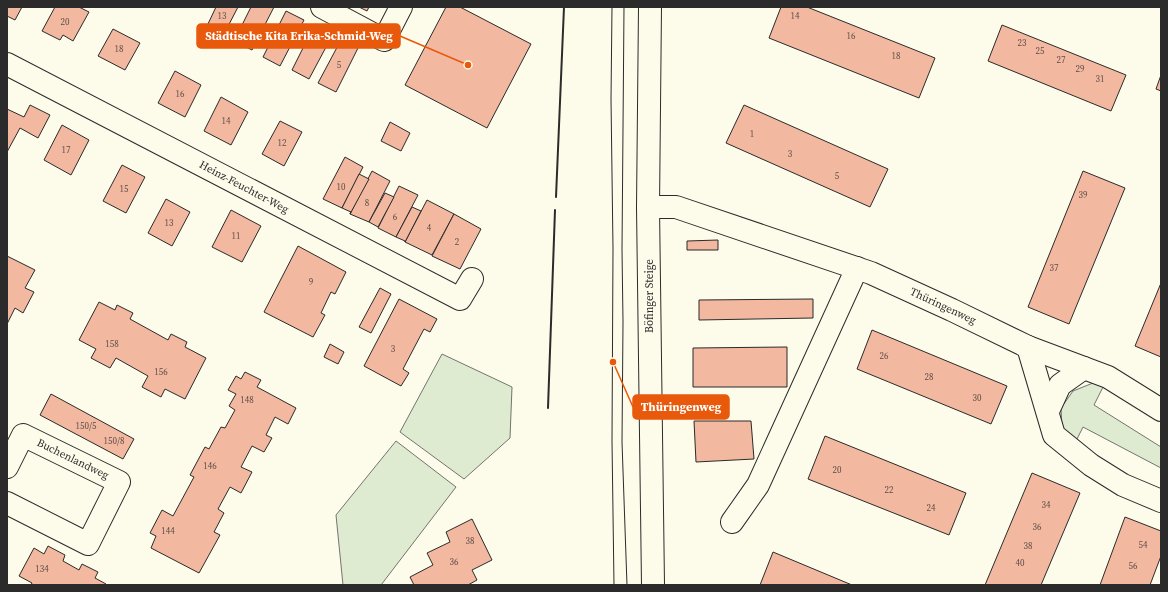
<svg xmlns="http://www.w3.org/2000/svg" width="1168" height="592" viewBox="0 0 1168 592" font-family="'Source Serif 4',serif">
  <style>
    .green { fill: #deebd1; stroke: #74746e }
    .building { fill: #f2b8a0; stroke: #2b2b2b }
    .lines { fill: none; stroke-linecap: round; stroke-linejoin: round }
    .minor-casing { stroke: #2b2b2b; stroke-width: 24 }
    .minor { stroke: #fdfbea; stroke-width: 22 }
    .tram { stroke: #2b2b2b; stroke-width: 1 }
    .wall { stroke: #2b2b2b; stroke-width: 2 }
    .labels { text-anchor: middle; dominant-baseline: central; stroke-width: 3; stroke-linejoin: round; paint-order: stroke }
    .number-label { font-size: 9px; fill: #5d4e48 }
    .street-label { font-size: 11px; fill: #2b2b2b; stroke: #fdfbea }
    .leader { fill: none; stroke: #e8590c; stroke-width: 1.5 }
    .callout-dot { fill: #e8590c; stroke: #fdfbea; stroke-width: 1.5 }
    .callout { fill: #e8590c; stroke: #e8590c; stroke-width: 1.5 }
    .callout-label { font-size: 12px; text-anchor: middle; font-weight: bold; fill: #fff }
  </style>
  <rect width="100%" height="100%" fill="#fdfbea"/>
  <g class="green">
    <path d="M442,354l70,33 -2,51 -46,41 -64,-47z"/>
    <path d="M1093,383l10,4 -9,18 67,42v21l-78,-41 -7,14 -14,-13 -1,-20 12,-17z"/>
    <path d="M396,441l60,46 -75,98h-38l-7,-70z"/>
  </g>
  <g class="building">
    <path d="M7,7h15l-7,13 -8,-4z"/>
    <path d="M55,7h24l10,5 -16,29 -10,-6 -3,5 -18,-9z"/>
    <path d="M216,7h22l-14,27 -17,-8z"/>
    <path d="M251,7h23l-22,43 -18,-9z"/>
    <path d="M359,7h10l-2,4z"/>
    <path d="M446,7h14l71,37 -44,84 -82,-43z"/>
    <path d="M781,7h26l128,51 -16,40 -150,-60z"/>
    <path d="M286,11l18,9 -24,46 -17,-9z"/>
    <path d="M315,24l18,10 -24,45 -17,-9z"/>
    <path d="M1002,25l124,50 -15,36 -123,-50z"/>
    <path d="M113,29l27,14 -15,27 -27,-14z"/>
    <path d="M342,38l17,8 -23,46 -18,-9z"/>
    <path d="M175,71l26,14 -16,32 -27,-14z"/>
    <path d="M1161,75v16l-5,-2z"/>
    <path d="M221,97l27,15 -17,33 -27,-14z"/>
    <path d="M30,105l20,10 -12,23 -18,-10 -13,24v-43l17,8z"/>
    <path d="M744,105l144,64 -18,38 -144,-64z"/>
    <path d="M280,121l22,11 -18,34 -22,-12z"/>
    <path d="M390,122l20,11 -9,18 -20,-10z"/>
    <path d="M62,125l27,15 -18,35 -27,-15z"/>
    <path d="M345,157l18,10 -21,41 -19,-9z"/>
    <path d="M122,165l23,12 -19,36 -23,-12z"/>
    <path d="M372,171l18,10 -21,41 -19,-8z"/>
    <path d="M1083,171l42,17 -56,136 -41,-17z"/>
    <path d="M359,174l10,5 -19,35 1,-2 -9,-4z"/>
    <path d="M399,186l19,9 -22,42 -18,-9z"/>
    <path d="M385,193l9,4 -16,30 -9,-5z"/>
    <path d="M166,199l24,13 -18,34 -24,-13z"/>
    <path d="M427,200l27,14 -22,41 -27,-13z"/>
    <path d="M412,207l9,4 -16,31v-1l-9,-4z"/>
    <path d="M231,210l30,16 -19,36 -30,-15z"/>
    <path d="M454,214l27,15 -21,40 -28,-13z"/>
    <path d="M718,240v10h-31v-9z"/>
    <path d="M298,246l48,26 -11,22 -4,-2 -10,21 4,2 -12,22 -49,-25z"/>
    <path d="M7,256l28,14 -10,18 9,4 -11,21 -8,-5 -8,16z"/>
    <path d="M1161,283v74l-26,-11z"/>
    <path d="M380,288l11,6 -20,39 -12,-6z"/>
    <path d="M399,299l38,20 -7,13 -6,-3 -21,40 6,4 -8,13 -37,-20z"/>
    <path d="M813,299v19l-114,2v-20z"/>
    <path d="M99,302l16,8 2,-5 16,8 -3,6 38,21 3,-6 16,8 -2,5 21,11 -21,41 -20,-10 -4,8 -19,-10 6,-11 -32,-18 -6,10 -19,-10 5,-9 -17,-9z"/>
    <path d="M872,330l135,56 -16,38 -134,-55z"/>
    <path d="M330,344l14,8 -6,12 -14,-7z"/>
    <path d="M787,347v40h-94v-39z"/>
    <path d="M245,372l16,8 -4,7 39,21 -8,16 -13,-7 -9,18 6,3 -8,14 -12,-6 -11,21 11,5 -11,21 -11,-6 -12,22 6,4 -10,19 6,3 -21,38 -48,-25 5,-12 -6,-3 12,-23 11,6 21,-39 -4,-2 15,-28 4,2 12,-22 4,1 10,-18 -6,-4 7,-12 -8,-4 8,-14 5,3z"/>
    <path d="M51,394l83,45 -11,20 -83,-44z"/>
    <path d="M694,421h57l3,38 -58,3z"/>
    <path d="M825,436l141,57 -17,42 -141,-56z"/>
    <path d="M1032,473l48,20 -39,92h-56z"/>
    <path d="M1125,517l36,14v25l-11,29h-50z"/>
    <path d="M472,519l20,41 -20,10 5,10 -9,5h-54l-4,-8 23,-12 -6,-12 23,-11 -4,-10z"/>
    <path d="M48,546l17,9 -2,6 16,9 3,-6 16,8 -3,6 11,6v1h-75l1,-2 -13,-7 15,-28 10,6z"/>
    <path d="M773,552l79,33h-92z"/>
  </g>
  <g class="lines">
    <defs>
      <g id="minor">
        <path d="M322,7l62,33 17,-33"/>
        <path d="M650,7l-2,200 5,378"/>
        <path d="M7,64l453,235 12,-20"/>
        <path d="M648,207h28l195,66 81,37 76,37 80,30 53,33"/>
        <path d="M1028,347l26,88 37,30 32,20 38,16"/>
        <path d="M1048,411l12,-26 24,-17"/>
        <path d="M7,467l16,-32 96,47 -31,62 -81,-41"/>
        <path d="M732,522l26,-37 99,-217"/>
      </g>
    </defs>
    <use href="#minor" class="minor-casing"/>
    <use href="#minor" class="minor"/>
    <g class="tram">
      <path d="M612,7l-1,92 2,150 -1,192 2,144"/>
      <path d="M624,7l-2,242 1,73 -1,120 5,143"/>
    </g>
    <g class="wall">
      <path d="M556,197l8,-190"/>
      <path d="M548,408l7,-198"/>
    </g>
  </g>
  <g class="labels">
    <g class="number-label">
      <text x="222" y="16">13</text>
      <text x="795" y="16">14</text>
      <text x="65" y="22">20</text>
      <text x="851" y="36">16</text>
      <text x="1022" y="43">23</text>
      <text x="119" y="49">18</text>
      <text x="1040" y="51">25</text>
      <text x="896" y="56">18</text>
      <text x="1061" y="60">27</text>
      <text x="339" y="65">5</text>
      <text x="1080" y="69">29</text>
      <text x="1100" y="79">31</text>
      <text x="180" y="94">16</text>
      <text x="226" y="121">14</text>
      <text x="752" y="134">1</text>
      <text x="282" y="143">12</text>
      <text x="66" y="150">17</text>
      <text x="790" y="154">3</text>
      <text x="837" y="176">5</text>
      <text x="341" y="187">10</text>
      <text x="124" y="189">15</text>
      <text x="1083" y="195">39</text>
      <text x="367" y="203">8</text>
      <text x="395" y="217">6</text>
      <text x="169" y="223">13</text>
      <text x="429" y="228">4</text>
      <text x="236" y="236">11</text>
      <text x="457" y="242">2</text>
      <text x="1054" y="268">37</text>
      <text x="311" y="282">9</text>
      <text x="112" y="344">158</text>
      <text x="393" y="349">3</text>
      <text x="884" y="356">26</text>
      <text x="161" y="372">156</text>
      <text x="929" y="377">28</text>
      <text x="977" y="398">30</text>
      <text x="247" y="400">148</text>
      <text x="86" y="426">150/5</text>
      <text x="114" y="441">150/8</text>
      <text x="210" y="466">146</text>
      <text x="837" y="470">20</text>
      <text x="889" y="490">22</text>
      <text x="1046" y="505">34</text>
      <text x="931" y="508">24</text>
      <text x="1037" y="527">36</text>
      <text x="168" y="531">144</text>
      <text x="470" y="541">38</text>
      <text x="1143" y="545">54</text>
      <text x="1028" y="546">38</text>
      <text x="454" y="562">36</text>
      <text x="1020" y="563">40</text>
      <text x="1133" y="566">56</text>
      <text x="42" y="569">134</text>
    </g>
    <g class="street-label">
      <text transform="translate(244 187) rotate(28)">Heinz-Feuchter-Weg</text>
      <text transform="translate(649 296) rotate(-90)">Böfinger Steige</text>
      <text transform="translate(943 306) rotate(25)">Thüringenweg</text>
      <text transform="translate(73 459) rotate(26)">Buchenlandweg</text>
    </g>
  </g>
  <path class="leader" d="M468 65L400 36M613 362L633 407"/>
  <g class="callout-dot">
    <circle cx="468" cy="65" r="4"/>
    <circle cx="613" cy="362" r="4"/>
  </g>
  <g class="callout">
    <rect x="197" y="24" width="203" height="24" rx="4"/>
    <rect x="633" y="395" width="96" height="24" rx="4"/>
  </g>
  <g class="callout-label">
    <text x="299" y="40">Städtische Kita Erika-Schmid-Weg</text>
    <text x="681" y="411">Thüringenweg</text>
  </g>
  <rect width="1168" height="592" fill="none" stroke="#2b2b2b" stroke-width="16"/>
</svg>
